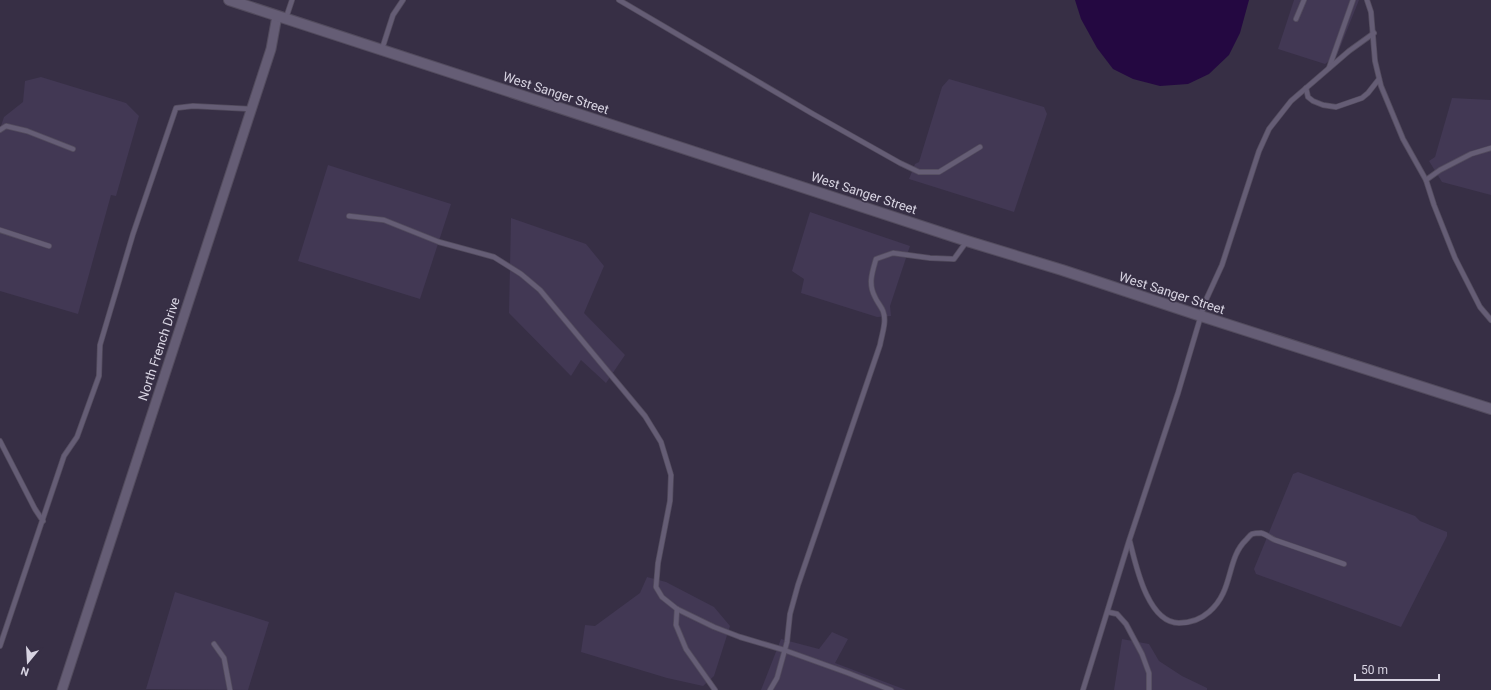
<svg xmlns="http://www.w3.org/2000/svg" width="1491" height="690" viewBox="0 0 1491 690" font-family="Roboto,sans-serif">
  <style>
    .built { fill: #423854 }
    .water { fill: #240841 }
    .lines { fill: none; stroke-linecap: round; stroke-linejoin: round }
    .service-casing { stroke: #534c5e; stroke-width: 6 }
    .minor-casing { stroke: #534c5e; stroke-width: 11 }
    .secondary-casing { stroke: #534c5e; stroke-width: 12 }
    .service { stroke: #655d75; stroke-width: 4.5 }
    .minor { stroke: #655d75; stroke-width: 9 }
    .secondary { stroke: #655d75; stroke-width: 10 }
    .labels { text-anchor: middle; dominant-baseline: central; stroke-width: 3.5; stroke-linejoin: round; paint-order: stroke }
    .street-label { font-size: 13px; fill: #d8d4e2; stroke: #372f45 }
  </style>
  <rect width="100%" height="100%" fill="#372f45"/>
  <g class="built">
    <path d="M1294,0h65l-22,55 -12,9 -47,-15z"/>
    <path d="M41,77l85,26 13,13 -23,80 -5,-1 -33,119 -78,-23v-162l4,-12 19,-15 2,-21z"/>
    <path d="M949,79l95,28 3,7 -33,98 -105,-33 6,-15 4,-2 23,-75z"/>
    <path d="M1452,98l39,2v95l-49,-13 -13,-21 6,-4z"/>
    <path d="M328,165l123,39 -31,95 -122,-38z"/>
    <path d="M810,212l100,34 -20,60 1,10 -14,1 -76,-24 3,-14 -12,-8z"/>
    <path d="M511,218l75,26 18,22 -20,47 41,42 -19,28 -25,-23 -10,16 -62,-63z"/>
    <path d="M1298,472l117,44 5,5 27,11v4l-46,91 -145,-53 -2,-5 39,-95z"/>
    <path d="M647,577l19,5 48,25 16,19 -16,50 -11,10 -36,-8 -86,-26 4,-27 10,1 45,-33z"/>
    <path d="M175,592l94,30 -21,68 -102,-1z"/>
    <path d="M832,632l16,7 -13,24 71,27h-145l20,-51 38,10z"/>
    <path d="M1122,639l27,5 10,17 23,15 25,12v2h-93z"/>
  </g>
  <path class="water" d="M1075,0h174l-9,33 -11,22 -20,19 -21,10 -28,2 -27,-7 -20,-10 -16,-21 -16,-29z"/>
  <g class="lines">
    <defs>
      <g id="service">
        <path d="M619,0l194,114 87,49 19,9h20l41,-25"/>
        <path d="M1367,0l4,12 4,49 6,25 22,53 23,41 8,25 21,53 25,49 11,13"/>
        <path d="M286,18l6,-18"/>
        <path d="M1296,19l8,-19"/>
        <path d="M382,49l11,-34 10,-15"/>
        <path d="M1329,68l24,-68"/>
        <path d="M1306,88l2,9 5,4 10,4 13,2 26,-9 6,-5 11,-14"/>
        <path d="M0,130l6,-4 21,5 46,18"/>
        <path d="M1426,180l14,-10 31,-16 20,-6"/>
        <path d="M349,216l35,4 55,22 55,15 27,17 19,16 105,126 16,26 10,33 -1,26 -12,62 -2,24 6,10 15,12 37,18 26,10 44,13 64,23 43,17"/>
        <path d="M0,230l49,16"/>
        <path d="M0,441l35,68 8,12"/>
        <path d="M1130,542c6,24 18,81 49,81 12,0 22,-4 30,-11 25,-21 17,-53 37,-72 2,-2 4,-5 6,-6 3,-1 7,-1 9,-1 5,1 9,5 14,7 23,8 46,16 69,24"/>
        <path d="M677,609l-1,16 10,24 29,41"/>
        <path d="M1108,612l9,2 9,10 16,30 7,19v17"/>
        <path d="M214,644l10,14 6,32"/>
        <path d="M0,646l64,-190 13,-19 22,-61 1,-31 33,-111 43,-126 17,-2 58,3"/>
        <path d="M770,690l7,-12 10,-36 3,-28 8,-29 82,-240c2,-11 7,-24 3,-34 -2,-5 -6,-9 -8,-14 -7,-13 -3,-24 1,-38l17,-6 37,5 24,1 13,-18"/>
        <path d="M1083,690l46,-149 49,-148 27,-91 17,-37 37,-114 10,-22 22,-28 58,-50 25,-18"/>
      </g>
      <path id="minor" d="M62,690l209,-641 6,-33"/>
      <path id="secondary" d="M229,0l738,241 95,29 139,46 290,93"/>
    </defs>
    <use href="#service" class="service-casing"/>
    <use href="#minor" class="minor-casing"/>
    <use href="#secondary" class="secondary-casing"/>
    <use href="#service" class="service"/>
    <use href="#minor" class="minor"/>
    <use href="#secondary" class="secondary"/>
  </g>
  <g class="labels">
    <g class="street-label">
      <text transform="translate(556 93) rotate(18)">West Sanger Street</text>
      <text transform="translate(864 193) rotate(18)">West Sanger Street</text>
      <text transform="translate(1172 293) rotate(18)">West Sanger Street</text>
      <text transform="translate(159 349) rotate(-72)">North French Drive</text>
    </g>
  </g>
  <g transform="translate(28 662) rotate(198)" stroke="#372f45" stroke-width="3" paint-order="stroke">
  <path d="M0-3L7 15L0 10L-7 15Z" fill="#d8d4e2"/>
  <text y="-6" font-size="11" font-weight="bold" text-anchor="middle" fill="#d8d4e2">N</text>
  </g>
  <path d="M1355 674v6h84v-6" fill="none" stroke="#d8d4e2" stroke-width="2"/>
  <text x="1361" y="674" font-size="12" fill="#d8d4e2" stroke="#372f45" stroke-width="3" paint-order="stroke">50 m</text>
</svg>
